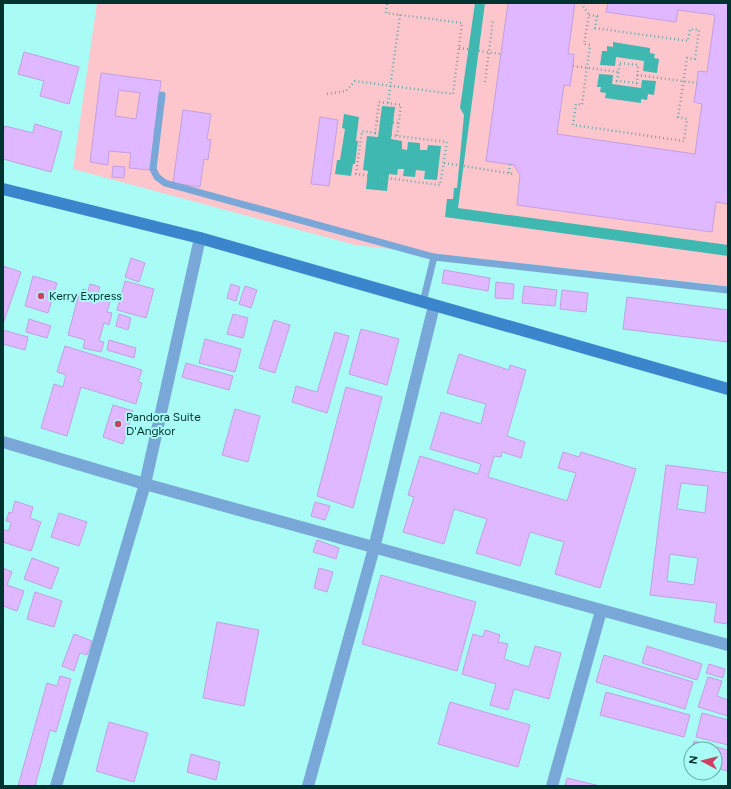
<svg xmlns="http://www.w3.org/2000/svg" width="731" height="789" viewBox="0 0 731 789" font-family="Figtree,sans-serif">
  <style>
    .green { fill: #fdc6cd }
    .water { fill: #3fb8b1 }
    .building { fill: #dfb8ff; stroke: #c49fe1; fill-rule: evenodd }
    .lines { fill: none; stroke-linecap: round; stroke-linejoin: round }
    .path { stroke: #67ada8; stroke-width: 2.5; stroke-dasharray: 1 3; stroke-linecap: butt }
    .lane { stroke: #79a8d8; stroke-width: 7 }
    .street { stroke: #79a8d8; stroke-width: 12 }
    .secondary { stroke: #3a85cc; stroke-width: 12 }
    .poi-dot { fill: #ce3f63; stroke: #a9fbf5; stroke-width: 1.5 }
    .labels { text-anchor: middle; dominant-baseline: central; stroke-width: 4; stroke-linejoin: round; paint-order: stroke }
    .poi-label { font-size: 12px; fill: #00322f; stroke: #a9fbf5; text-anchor: start }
  </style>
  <rect width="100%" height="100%" fill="#a9fbf5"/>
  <path class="green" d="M97,3h631v283l-373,-41 -282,-76z"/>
  <g class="water">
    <path d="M475,3h10l-27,205 270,37v11l-283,-39 2,-18h6l1,-11h3l7,-73 -4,-7z"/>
    <path d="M613,42l37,6v5l5,1 -1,4 5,1 -2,14 -14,-2 1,-10 -28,-4 -1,9 -15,-1 2,-14h5v-5l6,1z"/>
    <path d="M599,74l14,1 -1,9 29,4 1,-8 14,1 -2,14 -6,-1 -1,6 -6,-1v4l-36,-5 1,-5 -6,-1 1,-5h-4z"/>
    <path d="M382,106l13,1 -4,32 11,2v8l5,1 1,-8 12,1v7h7l1,-5 13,1 -4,34 -13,-1 1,-8 -9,-1 -1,7 -12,-1 1,-7h-6l-1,6 -8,-1 -2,17 -21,-2 2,-18 -5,-1 4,-34 11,1z"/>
    <path d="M344,114l15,3 -3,24h2l-3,23h-2l-2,12 -16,-2 2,-14h3l5,-31 -3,-1z"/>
  </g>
  <g class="building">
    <path d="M508,3h67l-7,51h6l-1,12 -3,20 -6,-1 -7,49 138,20 7,-50 -8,-2 3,-19 1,-12 9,1 8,-57 -37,-5 -2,12 -70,-10 2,-9h120v201l-12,-2 -4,30 -195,-27 3,-30 -6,-10 -28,-4z"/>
    <path d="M24,52l55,15 -10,37 -29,-8 4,-15 -26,-7z"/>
    <path d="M101,73l60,8 -11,89 -21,-2 2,-15 -22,-2 -1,14 -18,-3zM119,90l21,3 -4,26 -21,-3z"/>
    <path d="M183,110l28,4 -4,25 4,1 -3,20 -4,-1 -4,28 -27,-4z"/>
    <path d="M320,117l18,3 -9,66 -18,-2z"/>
    <path d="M35,124l27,8 -11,40 -48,-13v-27l2,-6 28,7z"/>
    <path d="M113,166l12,1 -1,11 -12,-1z"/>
    <path d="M131,258l14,5 -6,19 -14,-5z"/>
    <path d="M3,266l18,6 -18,52z"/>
    <path d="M444,270l46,8 -2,13 -46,-8z"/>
    <path d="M33,276l24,7 -9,30 -23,-7z"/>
    <path d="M125,281l29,8 -8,29 -29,-8z"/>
    <path d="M496,282l18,2 -1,15 -18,-1z"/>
    <path d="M90,284l10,3 -2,6 6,2 -2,5 8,2 -3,10 5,1 -3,12 -5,-2 -5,18 5,1 -3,10 -18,-4 2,-8 -17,-5 11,-41h3l1,-5 5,2z"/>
    <path d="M231,284l9,3 -4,14 -9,-3z"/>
    <path d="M245,286l12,4 -6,18 -12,-4z"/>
    <path d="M524,286l33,4 -2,16 -33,-3z"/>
    <path d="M562,290l26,3 -2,19 -26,-3z"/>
    <path d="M627,297l101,13v32l-105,-13z"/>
    <path d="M119,314l12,4 -3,12 -12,-4z"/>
    <path d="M233,314l15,4 -5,20 -16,-4z"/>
    <path d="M29,319l22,7 -4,12 -21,-6z"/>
    <path d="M274,320l16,5 -15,48 -16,-5z"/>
    <path d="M361,329l38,10 -12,46 -38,-11z"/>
    <path d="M3,330l25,7 -3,13 -22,-6z"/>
    <path d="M335,332l14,4 -22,77 -35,-11 4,-16 21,6z"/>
    <path d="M205,339l36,10 -6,23 -36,-9z"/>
    <path d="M109,340l27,8 -2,10 -27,-8z"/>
    <path d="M65,346l77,24 -4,12 4,1 -6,21 -55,-17 -14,49 -26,-8 13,-44 9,3 3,-12 -9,-3z"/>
    <path d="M459,354l50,16 1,-5 16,5 -19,66 18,6 -4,16 -19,-6 -1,5 -7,-1 -6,21 79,24 9,-28 -18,-5 5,-16 16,5 2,-5 55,17 -36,119 -45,-14 9,-32 -34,-10 -10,34 -44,-13 11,-34 -33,-10 -10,35 -41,-12 11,-35 -6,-2 12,-39 58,18 3,-10 -51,-15 11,-37 40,12 5,-20 -39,-11z"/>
    <path d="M186,363l47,13 -4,14 -47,-13z"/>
    <path d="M346,387l36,10 -29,111 -36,-12z"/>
    <path d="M113,405l20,6 -10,33 -20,-7z"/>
    <path d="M235,409l25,7 -12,46 -26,-7z"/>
    <path d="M666,465l62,8v151l-14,-2 3,-19 -67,-8zM681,483l27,3 -3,27 -28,-4zM670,554l28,4 -4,27 -27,-4z"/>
    <path d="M15,501l18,6 -3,11 11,4 -10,29 -28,-9v-10l1,-2 5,1 2,-9 -5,-1 3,-9 3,1z"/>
    <path d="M315,502l15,4 -5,14 -14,-4z"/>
    <path d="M59,513l28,9 -8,24 -28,-9z"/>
    <path d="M317,540l22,8 -3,11 -23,-7z"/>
    <path d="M32,558l27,10 -8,21 -27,-10z"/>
    <path d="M3,568l9,4 -5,13 17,6 -7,20 -14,-5z"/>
    <path d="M319,568l14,4 -6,20 -13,-4z"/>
    <path d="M381,575l95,27 -19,69 -95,-27z"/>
    <path d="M35,592l27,9 -8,26 -27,-8z"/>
    <path d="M217,622l42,8 -15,76 -41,-8z"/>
    <path d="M485,630l15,5 -2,7 10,2 -4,15 25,8 6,-21 26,7 -12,46 -35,-10 -6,21 -18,-5 6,-21 -34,-10 11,-40 10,3z"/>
    <path d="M74,634l18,7 -5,14 -7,-2 -6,18 -12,-5z"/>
    <path d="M647,646l55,18 -5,16 -55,-17z"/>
    <path d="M604,655l89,27 -8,27 -89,-27z"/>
    <path d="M709,664l16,5 -2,9 -17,-5z"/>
    <path d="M60,676l11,3 -15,53 -6,-2 -15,56h-17l29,-103 10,3z"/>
    <path d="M708,677l14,4 -5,15 11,4v16l-30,-9z"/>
    <path d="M606,692l84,23 -6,22 -84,-22z"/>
    <path d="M450,702l80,23 -12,42 -80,-23z"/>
    <path d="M702,713l26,7v25l-32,-8z"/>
    <path d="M109,722l39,11 -14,49 -38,-11z"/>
    <path d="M694,741l34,9v21l-13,-3v-19h-23z"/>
    <path d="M191,754l29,8 -4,18 -29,-8z"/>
    <path d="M567,778l33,8h-35z"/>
  </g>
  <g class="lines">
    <g class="path">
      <path d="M581,3l8,12"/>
      <path d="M589,15l8,1 -2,12 93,13 2,-12 9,1 -4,29 -8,-1 -9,59 9,2 -3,22 -111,-16 3,-21 6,1 8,-60 -6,-1z"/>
      <path d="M459,48l42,6"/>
      <path d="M620,63l18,2 -1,18 -20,-2z"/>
      <path d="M573,66l46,6"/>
      <path d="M637,75l60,8"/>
      <path d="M485,82l8,-62"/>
      <path d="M327,94l19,-3 9,-10 98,13 9,-71 -76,-10 1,-10"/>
      <path d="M379,102l22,3 -4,31 50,6 -7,43 -84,-11 6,-43 13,2z"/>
      <path d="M388,103l12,-88"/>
      <path d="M377,121l22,2"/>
      <path d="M375,133l22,3"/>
      <path d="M444,163l70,11"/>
      <path d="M509,173l1,-9"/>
    </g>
    <g class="lane">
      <path d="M162,95l-9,74 4,8 8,6 269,74"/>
      <path d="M423,302l11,-45 294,33"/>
    </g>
    <g class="street">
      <path d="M3,442l142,42 583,161"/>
      <path d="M56,786l89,-302 55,-246"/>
      <path d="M308,786l66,-238 60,-242"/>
      <path d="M552,786l49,-175"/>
    </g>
    <path class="secondary" d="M3,189l197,49 528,151"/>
  </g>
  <g class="poi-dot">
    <circle cx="41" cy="296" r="4"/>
    <circle cx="118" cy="424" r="4"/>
  </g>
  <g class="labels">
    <g class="poi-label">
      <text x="49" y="296">Kerry Express</text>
      <text x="126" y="417">Pandora Suite<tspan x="126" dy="14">D'Angkor</tspan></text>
    </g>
  </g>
  <rect width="731" height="789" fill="none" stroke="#00322f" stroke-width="8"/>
  <g transform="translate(703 761) rotate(277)"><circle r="19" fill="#a9fbf5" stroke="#65aba6"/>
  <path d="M0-3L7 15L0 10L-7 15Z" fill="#ce3f63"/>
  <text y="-6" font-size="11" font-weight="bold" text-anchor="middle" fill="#00322f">N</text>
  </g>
</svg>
